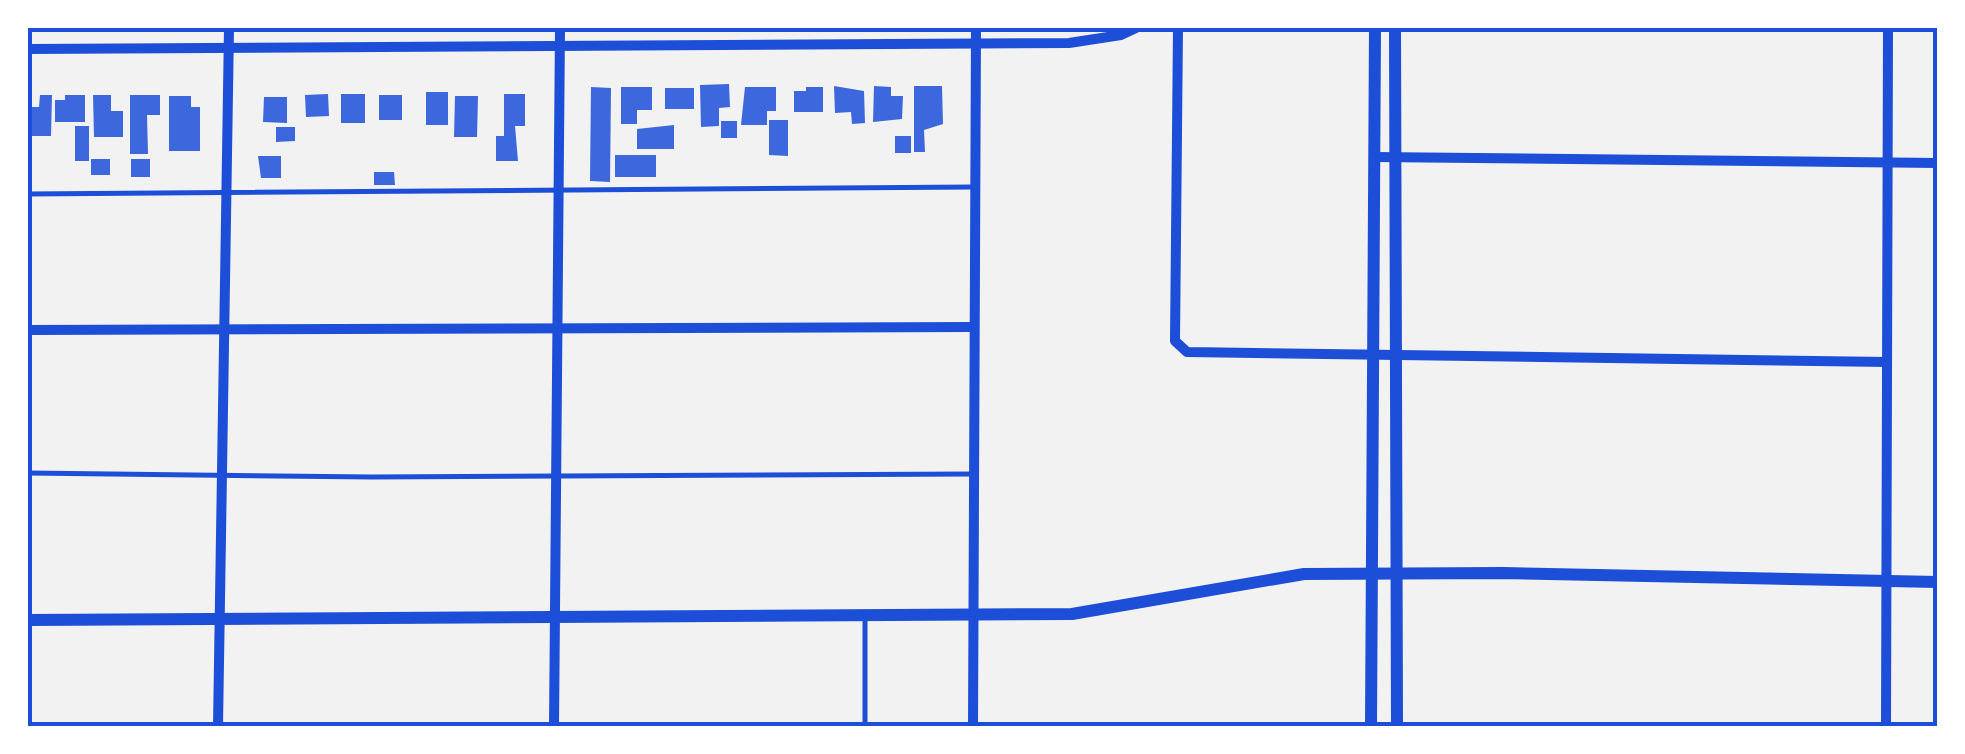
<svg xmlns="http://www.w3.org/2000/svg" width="1965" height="754" font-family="'Work Sans',sans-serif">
<rect width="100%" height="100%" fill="#f2f2f2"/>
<!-- building -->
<g fill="#3d67dc">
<polygon points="729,84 730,107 719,108 719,126 701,127 700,85"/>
<polygon points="834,86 864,91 865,123 852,124 851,112 835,113"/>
<polygon points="874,86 891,87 891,96 903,96 902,119 873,122"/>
<polygon points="914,86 942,86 943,124 924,130 925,152 914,152"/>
<polygon points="591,87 611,88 610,182 590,181"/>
<polygon points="621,87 652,87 652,110 637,110 637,124 621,124"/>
<polygon points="745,87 776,87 776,111 767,111 767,125 741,125"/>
<polygon points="806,87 823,87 823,112 794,112 794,91 806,91"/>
<rect x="665" y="88" width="29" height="21"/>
<rect x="426" y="92" width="22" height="33"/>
<polygon points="328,94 329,116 306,117 305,95"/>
<rect x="341" y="94" width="24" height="29"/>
<polygon points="504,94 525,94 525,126 515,126 518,161 496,161 496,136 504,136"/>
<polygon points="40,95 52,95 51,136 28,136 29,107 39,107"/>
<polygon points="65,95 85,95 85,122 55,122 55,100 65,100"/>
<polygon points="93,95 111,95 111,111 123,111 123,137 94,137"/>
<polygon points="130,95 160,95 160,115 147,115 148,154 130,154"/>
<rect x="379" y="95" width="23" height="25"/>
<polygon points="169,96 191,96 191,107 200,107 200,151 169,151"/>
<polygon points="455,96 478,96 477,137 454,137"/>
<polygon points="264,97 287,97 287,123 263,122"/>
<polygon points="769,120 788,120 788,156 769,155"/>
<rect x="721" y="121" width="16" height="17"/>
<polygon points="674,125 674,149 637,149 637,129"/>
<rect x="75" y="126" width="14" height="35"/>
<polygon points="276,127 295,127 295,141 276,142"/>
<rect x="895" y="136" width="16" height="17"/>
<rect x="615" y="155" width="41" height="22"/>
<polygon points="258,156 281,156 281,178 261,178"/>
<rect x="91" y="159" width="19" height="16"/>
<rect x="131" y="159" width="19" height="18"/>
<polygon points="374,172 394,172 395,185 374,185"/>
</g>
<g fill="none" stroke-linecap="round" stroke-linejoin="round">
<!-- service -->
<g stroke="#1d4ed8" stroke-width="5">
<polyline points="28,194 974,187"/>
<polyline points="28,473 372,477 973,474"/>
<polyline points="865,619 865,726"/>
</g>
<!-- minor -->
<g stroke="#1d4ed8" stroke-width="10">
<polyline points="1178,28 1175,341 1187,352 1887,362"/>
<polyline points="28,49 1069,43 1121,35 1136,28"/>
<polyline points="1374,157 1938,163"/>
<polyline points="28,330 972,327"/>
<polyline points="218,726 229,28"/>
<polyline points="554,726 560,28"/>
<polyline points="973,726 976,28"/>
<polyline points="1886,726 1888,28"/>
</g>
<!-- tertiary -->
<g stroke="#1d4ed8" stroke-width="12">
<polyline points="1395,28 1397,726"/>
<polyline points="28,620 1072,614 1304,574 1503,573 1938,582"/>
<polyline points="1371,726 1375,28"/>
</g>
</g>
<!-- border -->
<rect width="1965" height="754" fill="none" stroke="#ffffff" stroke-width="60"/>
<rect x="30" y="30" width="1905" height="694" fill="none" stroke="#1d4ed8" stroke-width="4"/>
</svg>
